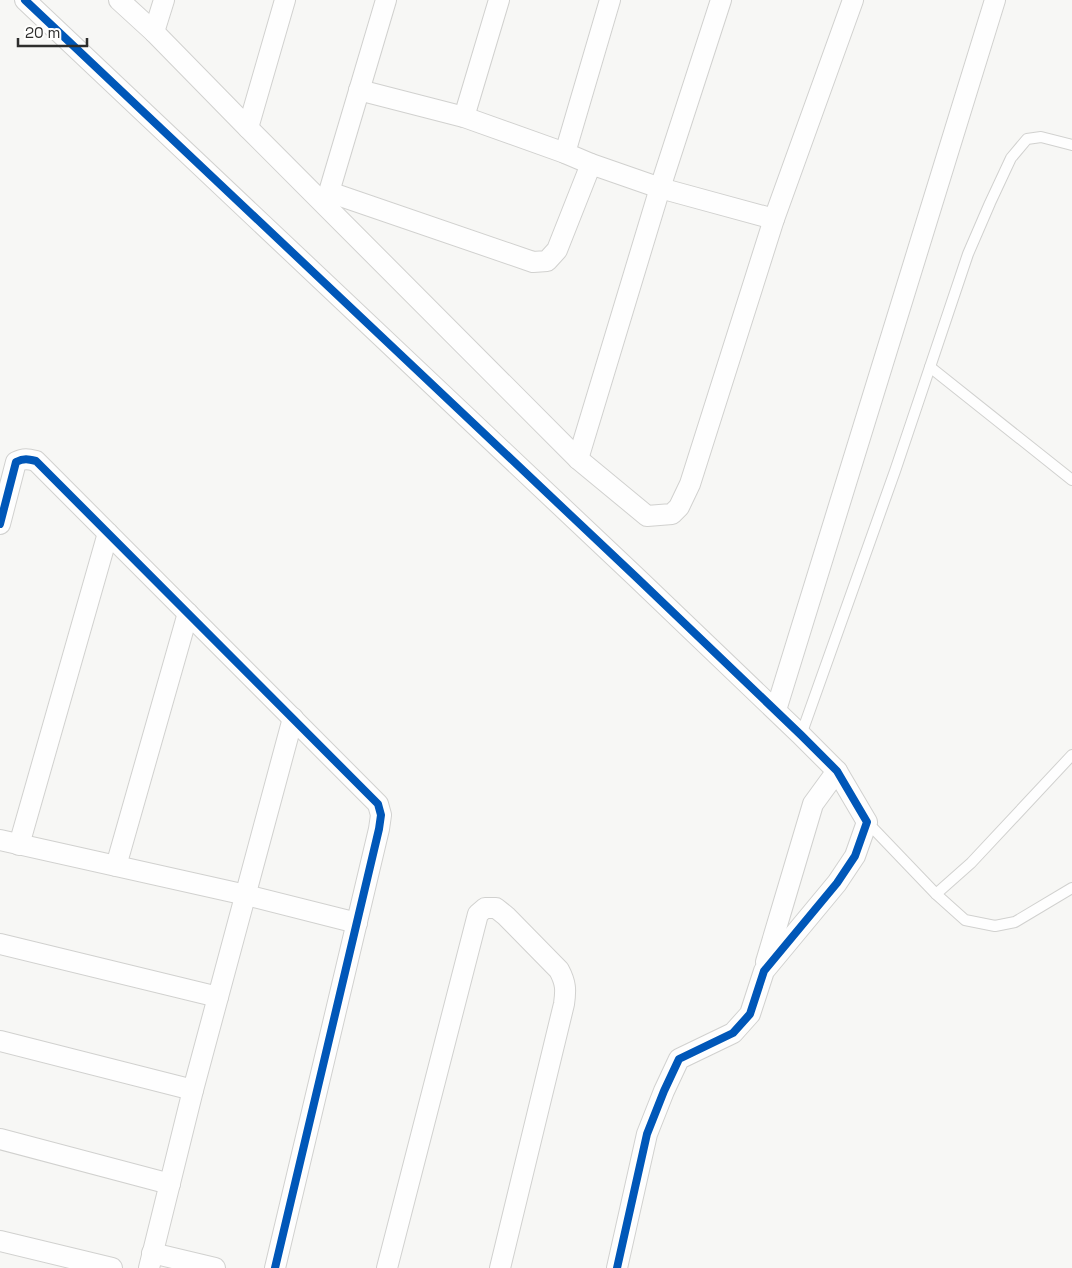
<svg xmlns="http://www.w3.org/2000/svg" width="1072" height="1268" font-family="'Space Grotesk',sans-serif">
<rect width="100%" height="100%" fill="#f7f7f5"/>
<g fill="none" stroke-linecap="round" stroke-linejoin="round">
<!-- service casing -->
<g stroke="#d1d1cf" stroke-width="12">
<g id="service">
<polyline points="930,367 1072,480"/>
<polyline points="801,735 895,471 968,254 990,203 1011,158 1027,139 1041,137 1072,145"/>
<polyline points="867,822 936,894 965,920 995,926 1015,922 1072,888"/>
<polyline points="936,894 971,863 1072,755"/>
</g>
</g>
<!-- minor casing -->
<g stroke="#d1d1cf" stroke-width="22">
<g id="minor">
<polyline points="25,0 636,577 801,735 837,771 867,822 855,856 837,883 764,971 750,1014 733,1033 679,1059 664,1091 647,1134 617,1268"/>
<polyline points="119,0 154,32 248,128 578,459 647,516 672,514 679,507 690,484 774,219 853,0"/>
<polyline points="154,32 164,0"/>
<polyline points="359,90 464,117 565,153 591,164 660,188 774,219"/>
<polyline points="464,117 499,0"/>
<polyline points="248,128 285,0"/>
<polyline points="565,153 610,0"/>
<polyline points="329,192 533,262 547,261 557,250 591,164"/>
<polyline points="327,204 329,192 386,0"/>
<polyline points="578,459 660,188 721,0"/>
<path d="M0,524L16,462C24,458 28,459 36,461L378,804L381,815L379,829L275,1268"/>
<polyline points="776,710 995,0"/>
<polyline points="0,840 246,895 357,923"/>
<polyline points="19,845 108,533"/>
<polyline points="116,866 188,613"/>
<polyline points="0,944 218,997"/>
<polyline points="766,962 813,804 837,771"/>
<polyline points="0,1041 193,1090"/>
<polyline points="0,1139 170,1184"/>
<polyline points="0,1241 112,1268"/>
<polyline points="152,1253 215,1268"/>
<polyline points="149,1268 193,1090 293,718"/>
<path d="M387,1268L478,914L485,908H496L506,916L559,970C566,983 566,990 564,1004L500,1268"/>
</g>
</g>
<!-- service -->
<use href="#service" stroke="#fefefe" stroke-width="10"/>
<!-- minor -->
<use href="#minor" stroke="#fefefe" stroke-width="20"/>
<!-- cycleway casing -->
<g stroke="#fffffe" stroke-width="11">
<g id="cycleway">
<polyline points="25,0 636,577 801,735 837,771 867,822 855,856 837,883 764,971 750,1014 733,1033 679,1059 664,1091 647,1134 617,1268"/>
<path d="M0,524L16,462C24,458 28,459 36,461L378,804L381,815L379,829L275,1268"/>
</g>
</g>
<!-- cycleway -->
<use href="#cycleway" stroke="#0057b8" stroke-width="8"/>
</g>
<!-- scale -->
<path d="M18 38v8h69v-8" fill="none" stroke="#2e2e2d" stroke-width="2.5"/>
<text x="25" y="38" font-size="15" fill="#2e2e2d" stroke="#fffffe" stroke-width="4" paint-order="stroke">20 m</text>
</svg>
